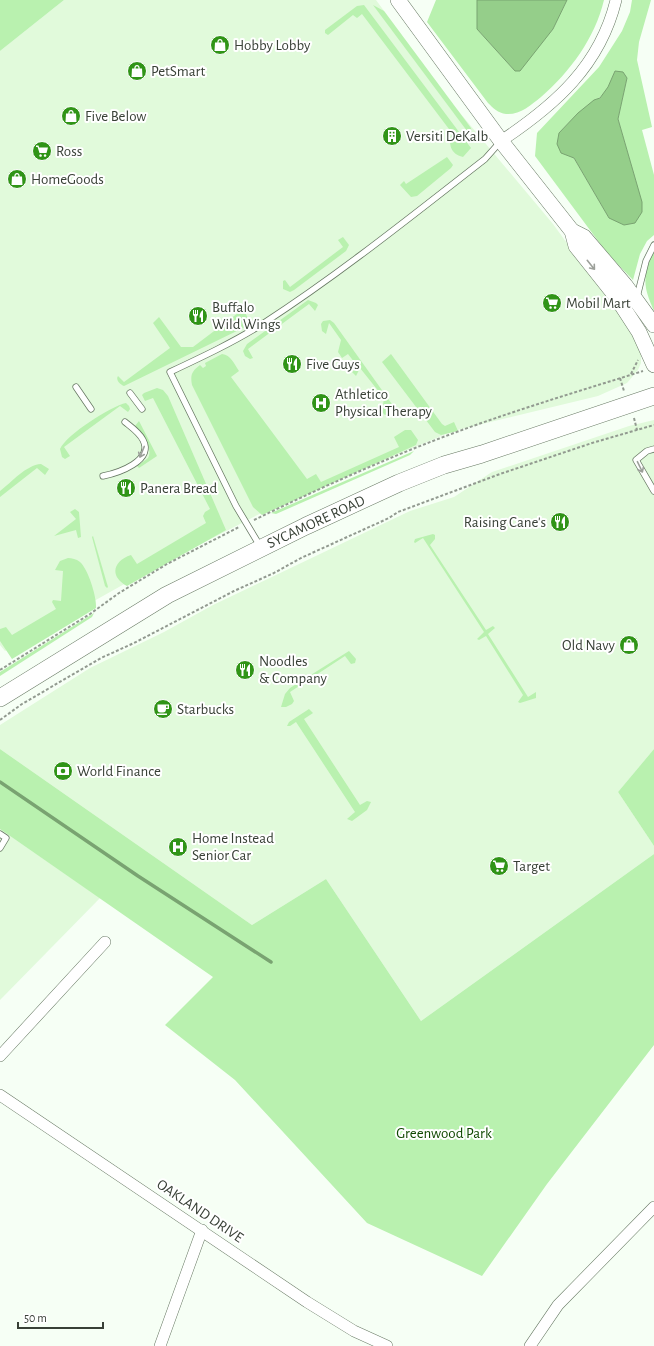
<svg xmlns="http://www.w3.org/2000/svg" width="654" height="1346" font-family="'Alegreya Sans',sans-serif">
<rect width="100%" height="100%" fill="#f6fff5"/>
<!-- built -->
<g fill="#e1fadb">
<polygon points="64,0 376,0 455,107 553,224 639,342 641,355 641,363 638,370 627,383 598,396 453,431 273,507 135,578 5,651 0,645 0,51"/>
<polygon points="654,420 654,749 618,792 654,846 654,854 421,1021 326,879 252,925 0,749 0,725 90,668 164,632 213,605 410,511 454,497 492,472 629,426"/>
<polygon points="0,829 100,898 0,1000"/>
</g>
<!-- green -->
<g fill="#b9f1af" fill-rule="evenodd">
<polygon points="0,0 64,0 0,51"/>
<path d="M436,0H477V29L515,71L553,29L567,0H604C595,38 570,72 541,97C531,105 520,115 506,114C498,113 493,108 488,103L427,22Z"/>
<path d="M632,0H651L639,42L637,60L652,127L642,130L654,175V235L647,241L640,254L633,280L607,253L535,156L537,133L599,67L622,31L630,12ZM615,71L627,78L618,119L637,185L609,218L559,133C573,118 582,110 599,98C608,93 611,80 615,71Z"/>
<path d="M364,5L471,148L463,157C450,154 448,143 452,133L362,14L357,18L353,15L328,35L325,33V30L357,6Z"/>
<polygon points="373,5 384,11 471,128 473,139"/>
<polygon points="447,157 453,165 451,168 417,196 411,197 400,185 404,181 406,184"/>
<polygon points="343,237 349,245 346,251 294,290 290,292 283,289 283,281 285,280 290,287 343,247 338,240"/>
<path d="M654,249V311C642,285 643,275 654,249Z"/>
<polygon points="308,300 316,303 318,305 315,311 309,304 248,349 253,358 250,359 245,356 243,351 247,344"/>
<path d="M242,310C248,316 250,319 245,327L124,386C121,385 115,380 118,376L124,382L170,348L153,323L159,317L181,347H193Z"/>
<polygon points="330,320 334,323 394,407 390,414 385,415 382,412 384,398 360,368 356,376 352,372 358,367 348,354 342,358 338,352 341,340 329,323 326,334 322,331 321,324 323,321"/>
<path d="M222,354C231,355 234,364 239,371L231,377L307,479L316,474L321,482L399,447L394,437L405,430H411L418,440L416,445L262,515L253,507L192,385C190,375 192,371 200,365L203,368L206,366L205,363Z"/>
<polygon points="391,354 442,424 445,426 454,422 458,431 441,435 435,432 382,362"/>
<path d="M157,388L163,390L168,396L226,530L127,586C109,576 113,561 131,555L137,564L206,523L203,516L205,512L210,509L153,398L145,401L142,395L144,393Z"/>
<path d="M126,403L129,406L130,409L128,412L120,406L64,447L70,456L65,459L62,457L60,449C66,435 111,406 126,403Z"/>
<path d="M139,421L157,456L139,468L137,466C140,463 145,461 148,458C154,449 141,432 135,426Z"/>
<polygon points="414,451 410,455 276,514 271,513"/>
<path d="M41,464L49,469L45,475L37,468L0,497V491C12,482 26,465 41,464Z"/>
<polygon points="75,509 79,512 81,537 78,538 76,530 54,536 76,519 70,512"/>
<polygon points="433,534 435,535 435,539 430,545 486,630 493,626 495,628 488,634 528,697 536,692 536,698 520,703 518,702 523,695 486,636 479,640 477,639 484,632 423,538 415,543 414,542 415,539"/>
<polygon points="93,536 108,587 107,588 105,586 92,537"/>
<path d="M68,558C72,558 76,559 80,562C88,569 97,597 96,608L12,659L0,641V629L6,627L12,635L56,609L52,602L53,600L61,601L63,571L55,570L60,561Z"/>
<polygon points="94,613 92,617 0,676 0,672"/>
<polygon points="349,651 356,659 355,663 351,664 345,656 290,692 294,701 292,704 286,707 281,707 285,694 290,688"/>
<polygon points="309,709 313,713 304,719 360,805 367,801 371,802 367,810 352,821 347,819 355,812 296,722 290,726 287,726 289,722"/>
<polygon points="0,749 252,925 326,879 421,1021 654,854 654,1045 547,1184 482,1276 367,1223 235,1080 165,1025 213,977 0,829"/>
<polygon points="654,749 654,846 618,792"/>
</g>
<!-- water -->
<g fill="#95ce8a" stroke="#79a371">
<polygon points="477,0 567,0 553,29 520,71 515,71 477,29"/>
<polygon points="615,71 623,72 627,78 618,119 642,202 642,212 635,223 624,225 609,218 574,158 561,153 557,144 559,133 578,113 594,100 600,98 608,87"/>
</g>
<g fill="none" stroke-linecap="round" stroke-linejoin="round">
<!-- stream -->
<polyline stroke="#79a371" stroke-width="3.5" points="0,782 138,876 271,962"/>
<!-- lane casing -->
<g stroke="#687964" stroke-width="7">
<g id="lane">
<polyline points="637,297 646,261 654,245"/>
<polyline points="76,387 91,409"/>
<polyline points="130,393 142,409"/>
<polyline points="654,449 647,451 636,460 654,491"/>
<path d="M103,476C118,473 154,461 143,440C139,432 131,427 125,422"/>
<path d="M260,546L236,506L170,372C202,357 234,342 264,323C341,273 413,215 485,159L501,141"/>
<polyline points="0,834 6,838 0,848"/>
</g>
</g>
<!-- street casing -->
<g stroke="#687964" stroke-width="12">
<g id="street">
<path d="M501,141C555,105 600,66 616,0"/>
<polyline points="0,1056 105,942"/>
<polyline points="0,1095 307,1302 354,1331 387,1346"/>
<polyline points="160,1346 202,1230"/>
<polyline points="530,1346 558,1305 654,1207"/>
</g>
</g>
<!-- secondary casing -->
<g stroke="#687964" stroke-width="16">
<g id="secondary">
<polyline points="398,0 501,141 572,231 576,246 615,295 639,332 654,365"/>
<polyline points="572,231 584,237 625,285 654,325"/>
</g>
</g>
<!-- primary casing -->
<g stroke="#687964" stroke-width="18">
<polyline id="primary" points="0,698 167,595 306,526 399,483 444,465 482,454 654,396"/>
</g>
<!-- path -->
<g stroke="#929a90" stroke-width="2" stroke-dasharray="3 2" stroke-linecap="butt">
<polyline points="631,374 638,360"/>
<polyline points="620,378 624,391"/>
<polyline points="634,418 637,430"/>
<path d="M254,520C322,487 391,456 462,430C522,408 583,390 643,371"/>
<polyline points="0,670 90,614 119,593 167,564 239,527"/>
<polyline points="0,720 22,704 101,658 134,643 234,591 274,573 301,558 389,518 398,512 500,474 592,443 654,425"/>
</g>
<!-- lane -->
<use href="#lane" stroke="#fff" stroke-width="5.5"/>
<!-- street -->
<use href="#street" stroke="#fff" stroke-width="11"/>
<!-- secondary -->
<use href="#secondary" stroke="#fff" stroke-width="15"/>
<!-- primary -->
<use href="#primary" stroke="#fff" stroke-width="17"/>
</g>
<!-- one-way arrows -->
<defs><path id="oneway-shaft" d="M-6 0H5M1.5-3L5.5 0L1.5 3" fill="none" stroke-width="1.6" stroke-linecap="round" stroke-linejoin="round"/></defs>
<g stroke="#9ca09a">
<use href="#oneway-shaft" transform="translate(591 265) rotate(51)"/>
<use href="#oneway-shaft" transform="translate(142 452) rotate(112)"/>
<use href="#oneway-shaft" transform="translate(640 467) rotate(64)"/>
</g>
<!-- icons -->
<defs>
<g id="shop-disc" transform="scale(1)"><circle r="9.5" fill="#309417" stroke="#fff"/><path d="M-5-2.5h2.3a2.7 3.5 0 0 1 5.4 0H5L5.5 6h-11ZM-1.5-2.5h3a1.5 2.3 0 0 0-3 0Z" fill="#fff"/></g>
<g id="building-disc" transform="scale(1)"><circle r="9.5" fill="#309417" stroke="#fff"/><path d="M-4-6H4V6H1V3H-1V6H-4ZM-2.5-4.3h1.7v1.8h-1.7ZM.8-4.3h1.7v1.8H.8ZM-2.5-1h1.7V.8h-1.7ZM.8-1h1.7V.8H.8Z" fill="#fff"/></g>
<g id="supermarket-disc" transform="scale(1)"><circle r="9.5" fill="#309417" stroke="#fff"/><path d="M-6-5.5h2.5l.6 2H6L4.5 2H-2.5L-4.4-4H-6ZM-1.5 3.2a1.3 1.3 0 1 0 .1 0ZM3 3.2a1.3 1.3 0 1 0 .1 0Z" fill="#fff"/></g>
<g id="restaurant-disc" transform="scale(1)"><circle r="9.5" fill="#309417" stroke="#fff"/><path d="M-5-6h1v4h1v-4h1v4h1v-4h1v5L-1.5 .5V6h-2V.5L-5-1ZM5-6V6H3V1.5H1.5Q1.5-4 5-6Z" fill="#fff"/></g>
<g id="hospital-disc" transform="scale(1)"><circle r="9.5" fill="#309417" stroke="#fff"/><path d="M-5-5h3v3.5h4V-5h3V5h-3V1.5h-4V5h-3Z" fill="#fff"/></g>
<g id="cafe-disc" transform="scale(1)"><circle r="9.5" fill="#309417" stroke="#fff"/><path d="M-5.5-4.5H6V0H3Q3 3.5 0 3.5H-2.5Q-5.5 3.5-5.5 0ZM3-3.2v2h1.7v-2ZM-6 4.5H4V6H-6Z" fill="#fff"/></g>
<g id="bank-disc" transform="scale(1)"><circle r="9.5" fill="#309417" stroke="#fff"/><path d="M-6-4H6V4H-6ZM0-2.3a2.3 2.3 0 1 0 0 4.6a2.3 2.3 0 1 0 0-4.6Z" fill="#fff"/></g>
</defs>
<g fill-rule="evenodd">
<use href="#shop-disc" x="220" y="45"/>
<use href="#shop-disc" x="137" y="71"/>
<use href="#shop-disc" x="71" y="116"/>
<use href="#building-disc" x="392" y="136"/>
<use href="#supermarket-disc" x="42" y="151"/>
<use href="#shop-disc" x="17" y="179"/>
<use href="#supermarket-disc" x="552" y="303"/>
<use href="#restaurant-disc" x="198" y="316"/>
<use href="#restaurant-disc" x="292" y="364"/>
<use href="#hospital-disc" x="321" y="403"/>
<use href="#restaurant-disc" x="126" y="488"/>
<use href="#restaurant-disc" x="560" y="522"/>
<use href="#shop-disc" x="629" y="645"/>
<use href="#restaurant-disc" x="245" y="670"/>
<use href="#cafe-disc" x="163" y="709"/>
<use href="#bank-disc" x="63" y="771"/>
<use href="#hospital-disc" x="178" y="847"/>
<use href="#supermarket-disc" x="499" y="866"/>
</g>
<g text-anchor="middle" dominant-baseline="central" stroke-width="4" stroke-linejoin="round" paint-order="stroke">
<!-- poi labels -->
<g font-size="15" fill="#384036" stroke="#fff" text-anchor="start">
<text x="234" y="45">Hobby Lobby</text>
<text x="151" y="71">PetSmart</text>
<text x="85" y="116">Five Below</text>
<text x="406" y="136">Versiti DeKalb</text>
<text x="56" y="151">Ross</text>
<text x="31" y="179">HomeGoods</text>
<text x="566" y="303">Mobil Mart</text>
<text x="212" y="307">Buffalo<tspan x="212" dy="17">Wild Wings</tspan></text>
<text x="306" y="364">Five Guys</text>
<text x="335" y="394">Athletico<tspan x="335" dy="17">Physical Therapy</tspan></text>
<text x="140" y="488">Panera Bread</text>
<text x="546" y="522" text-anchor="end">Raising Cane's</text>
<text x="615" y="645" text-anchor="end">Old Navy</text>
<text x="259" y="661">Noodles<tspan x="259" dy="17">&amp; Company</tspan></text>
<text x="177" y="709">Starbucks</text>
<text x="77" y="771">World Finance</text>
<text x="192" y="838">Home Instead<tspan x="192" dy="17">Senior Car</tspan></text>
<text x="513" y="866">Target</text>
</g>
<!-- street labels -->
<g font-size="15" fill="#384036" stroke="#fff">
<text transform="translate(316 522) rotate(-25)">SYCAMORE ROAD</text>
<text transform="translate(200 1211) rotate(34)">OAKLAND DRIVE</text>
</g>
<!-- park labels -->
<g font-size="15" fill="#0f4801" stroke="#fff">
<text x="444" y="1133">Greenwood Park</text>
</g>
</g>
<!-- scale -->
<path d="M18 1322v6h85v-6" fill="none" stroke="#384036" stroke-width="2"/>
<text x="24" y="1322" font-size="12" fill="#384036" stroke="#ffffff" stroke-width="3" paint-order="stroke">50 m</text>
</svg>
